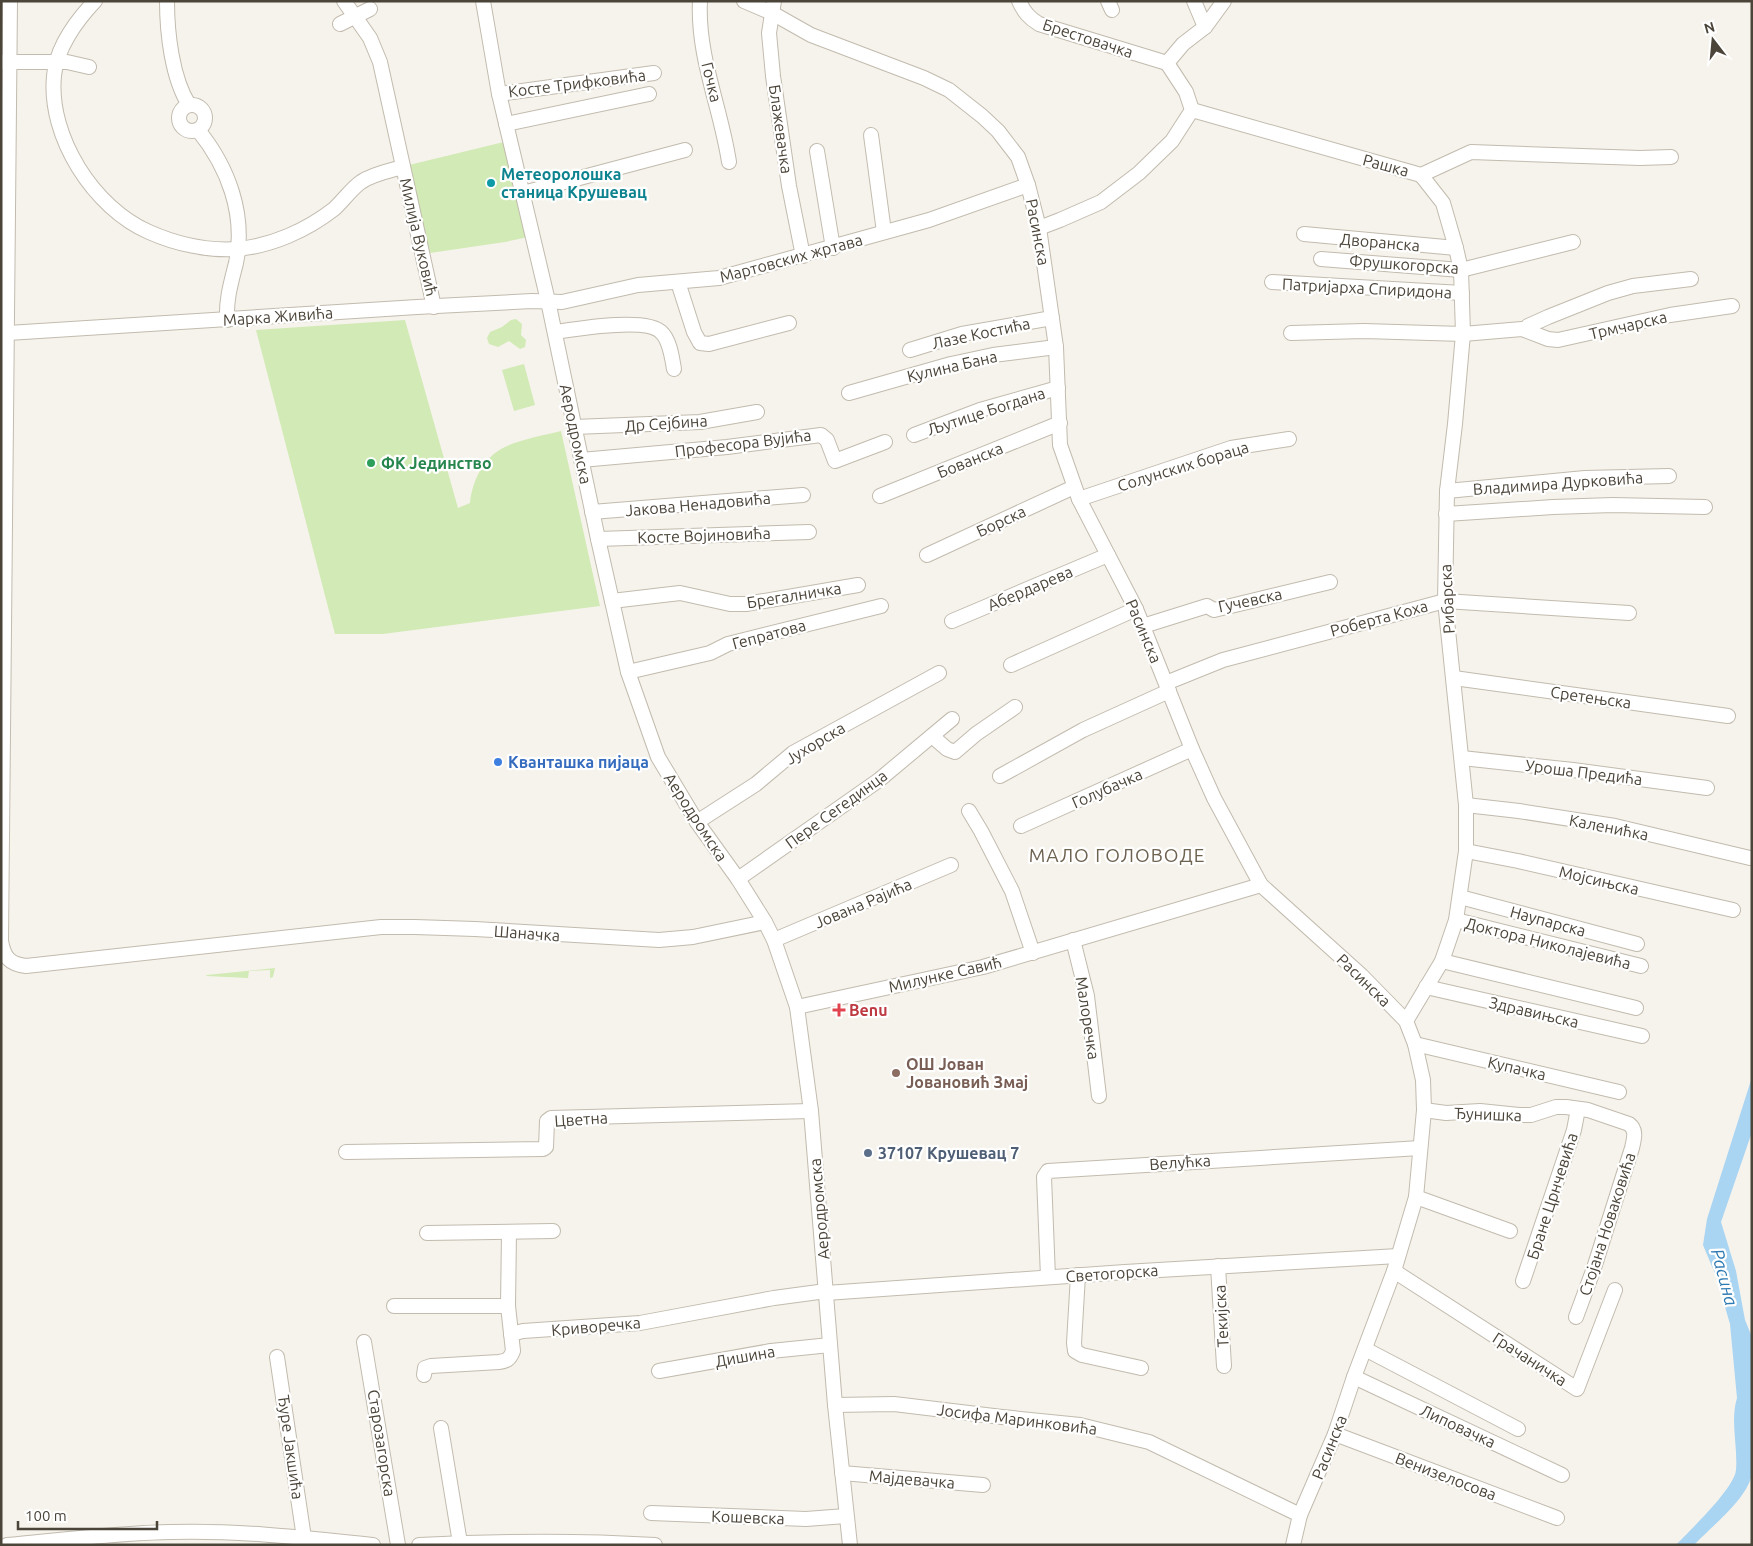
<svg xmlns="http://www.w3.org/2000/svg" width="1753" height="1546" font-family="Ubuntu,sans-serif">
<rect width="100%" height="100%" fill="#f6f3ec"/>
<!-- green -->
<g fill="#d2eab5">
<polygon points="516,139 538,235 505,242 430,253 409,165"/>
<polygon points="516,319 522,324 521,335 526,340 525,347 520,349 509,341 498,347 489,344 487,338 490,332 502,327 511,320"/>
<path d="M405,320L458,508L470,503C472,482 483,457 505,447C518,440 545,435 561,431L600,606L383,634H335L256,330Z"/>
<polygon points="524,364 535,405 514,411 502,370"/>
<polygon points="275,968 273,977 270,978 270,970 249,971 248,978 206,976 207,975"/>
</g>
<!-- water -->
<path fill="#a9d4f2" d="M1752,1077V1132L1721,1222L1736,1271L1745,1320L1752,1337V1474C1747,1499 1713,1525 1695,1544L1676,1545C1690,1530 1734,1489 1736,1470C1738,1446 1730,1421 1737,1398L1730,1324L1716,1276L1703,1245L1707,1219Z"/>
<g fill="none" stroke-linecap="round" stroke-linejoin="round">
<!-- minor casing -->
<g stroke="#c2bbae" stroke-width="16">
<g id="minor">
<path d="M10,1L1,941C4,957 9,964 26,966L381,927H415L475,929L659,940L693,937L765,922"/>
<path d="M95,1C76,21 56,49 54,76C48,137 94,208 149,232C176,244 208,251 237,249C272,246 307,230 334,209C343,201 351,189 361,182C373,174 389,171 403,167"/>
<path d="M167,1C167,33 172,78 189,105"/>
<polyline points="344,1 370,38 380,62 434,307"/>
<polyline points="483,1 499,94 548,301 598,539 628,672 658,757 697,822 738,879 765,922 774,940 797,1007 811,1111 835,1405 850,1545"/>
<path d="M700,1C697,56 721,108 729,162"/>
<polyline points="744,1 772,13 811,35 924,78 949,90 982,116 998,131 1018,157 1028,185 1039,228 1056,347 1060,445 1079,499 1136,609 1192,749 1214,798 1261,885 1362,976 1406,1021 1415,1044 1423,1080 1424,1110 1416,1197 1394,1271 1354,1377 1335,1434 1300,1515 1293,1545"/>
<polyline points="774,1 769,33 773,76 789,186 803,256"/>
<path d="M1019,1C1024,12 1029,18 1039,24L1167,63"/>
<polyline points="1108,1 1112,10"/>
<polyline points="1194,1 1205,27"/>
<polyline points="340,24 370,9"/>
<polyline points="1,62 67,62 89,67"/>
<polyline points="1167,63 1183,44 1205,27 1224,1"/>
<polyline points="499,94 654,73"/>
<circle cx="192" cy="118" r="13"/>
<polyline points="1192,110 1421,175 1471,152 1640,158 1671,157"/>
<polyline points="506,124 649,94"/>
<path d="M198,130C228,167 246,214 236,263C231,283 226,299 227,320"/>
<polyline points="871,135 884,232"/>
<polyline points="817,151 833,248"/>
<polyline points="523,193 685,150"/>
<polyline points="1039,228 1060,220 1101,202 1139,173 1172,141 1192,110 1186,92 1167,63"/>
<polyline points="1304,234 1456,248"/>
<polyline points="1321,259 1461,270 1573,242"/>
<polyline points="678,282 694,332 700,343 709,344 789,323"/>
<polyline points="1272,282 1462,293"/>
<polyline points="1526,330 1528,326 1548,317 1608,293 1633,286 1691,279"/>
<path d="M555,332C576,329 646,317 661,332C670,340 672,358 674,369"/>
<polyline points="8,333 417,307 532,301 562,302 638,285 719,278 929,220 1028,185"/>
<polyline points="1291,333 1364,331 1463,334 1522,329 1548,339 1558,340 1670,315 1732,306"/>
<polyline points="910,350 962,334 1052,318"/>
<polyline points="849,393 951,364 993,355 1056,347"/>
<polyline points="574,427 700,422 757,412"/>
<polyline points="914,435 980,410 1058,388"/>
<polyline points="581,460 727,447 821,435 827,440 835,461 885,442"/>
<polyline points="1447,491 1585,478 1669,476"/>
<polyline points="880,496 1060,423"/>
<polyline points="1079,499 1231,448 1289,439"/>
<polyline points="592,512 803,495"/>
<polyline points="1446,514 1553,507 1613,505 1705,507"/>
<polyline points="598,539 809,532"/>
<polyline points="927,555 1074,487"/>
<polyline points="612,601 680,593 730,604 746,604 858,585"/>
<polyline points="952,621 1108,555"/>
<polyline points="1143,626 1207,606 1214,610 1330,582"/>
<polyline points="1011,665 1136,609"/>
<polyline points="628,672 710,653 728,644 881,606"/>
<polyline points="1454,678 1728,716"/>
<polyline points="1166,683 1223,660 1445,601 1629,613"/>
<polyline points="932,736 947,749 955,752 976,734 1015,707"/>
<polyline points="1462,758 1573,770 1707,788"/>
<polyline points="1000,776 1083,730 1169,691"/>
<polyline points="1466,805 1519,811 1615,826 1750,858"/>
<polyline points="969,811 981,831 1012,891 1033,953"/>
<polyline points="697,822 756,784 793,753 939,673"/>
<polyline points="1021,826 1192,749"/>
<polyline points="1466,851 1518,861 1733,910"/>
<polyline points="738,879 879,780 952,719"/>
<polyline points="1460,897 1637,944"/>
<polyline points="1456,920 1641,966"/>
<polyline points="774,940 951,865"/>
<polyline points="1073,940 1087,996 1099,1096"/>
<polyline points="1442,961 1636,1008"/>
<polyline points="1426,987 1642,1036"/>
<polyline points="797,1007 983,967 1261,885"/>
<polyline points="1406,1021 1442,961 1456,920 1466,851 1466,805 1445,601 1447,491 1455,424 1463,334 1461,270 1456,248 1443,203 1421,175"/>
<polyline points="1415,1044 1619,1092"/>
<path d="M1424,1110L1446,1113L1480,1111L1519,1115H1531L1556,1107H1566L1588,1110L1629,1124C1637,1130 1634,1139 1632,1148L1594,1268L1576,1317"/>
<polyline points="346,1152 543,1149 546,1147 547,1121 551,1118 811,1111"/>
<polyline points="1416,1197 1510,1231"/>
<polyline points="427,1233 553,1231"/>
<polyline points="1218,1266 1224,1366"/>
<polyline points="1394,1271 1577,1389 1615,1290"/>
<polyline points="1078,1275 1074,1343 1075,1351 1082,1355 1141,1368"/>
<polyline points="1048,1277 1044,1177 1048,1171 1420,1148"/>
<polyline points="1523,1281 1574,1130 1578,1109"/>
<polyline points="826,1293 1125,1272 1398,1256"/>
<polyline points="394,1306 508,1306"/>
<polyline points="511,1334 523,1331 640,1323 774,1298 826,1291"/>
<polyline points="364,1342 398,1545"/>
<polyline points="1365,1349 1518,1429"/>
<polyline points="277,1357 304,1538"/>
<polyline points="659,1371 771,1351 830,1345"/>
<path d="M424,1375L425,1368L431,1366L499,1362C507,1361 510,1359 513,1351L508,1306L509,1232"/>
<polyline points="1354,1377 1562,1475"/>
<polyline points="835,1405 894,1404 1002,1417 1080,1425 1149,1442 1300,1515"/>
<polyline points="441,1428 460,1543"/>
<polyline points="1335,1434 1557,1518"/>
<polyline points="842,1473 983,1485"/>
<polyline points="651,1513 806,1519 846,1516"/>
<path d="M7,1545C61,1540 116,1533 171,1532C238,1530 306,1538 373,1545"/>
<path d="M419,1545C497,1541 576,1540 655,1545"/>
</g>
</g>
<!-- minor -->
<use href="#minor" stroke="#fff" stroke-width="14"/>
</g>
<!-- markers -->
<circle fill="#0f9aa8" stroke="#fff" stroke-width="2" cx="491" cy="183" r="5"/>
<circle fill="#2e9e5b" stroke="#fff" stroke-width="2" cx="371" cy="463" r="5"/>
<circle fill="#3f7fe0" stroke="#fff" stroke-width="2" cx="498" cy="762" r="5"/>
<path fill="#e0444e" stroke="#fff" stroke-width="2" d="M836.5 1002.5h5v5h5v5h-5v5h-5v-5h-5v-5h5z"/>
<circle fill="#8d6e63" stroke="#fff" stroke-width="2" cx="896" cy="1073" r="5"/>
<circle fill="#5c6f8a" stroke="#fff" stroke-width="2" cx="868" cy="1153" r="5"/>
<g text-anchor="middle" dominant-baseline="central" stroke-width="4.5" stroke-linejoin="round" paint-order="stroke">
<!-- street labels -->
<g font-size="16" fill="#4b4439" stroke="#fff">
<text transform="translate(1088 38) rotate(18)">Брестовачка</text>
<text transform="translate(712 82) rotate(76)">Гочка</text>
<text transform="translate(577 83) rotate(-7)">Косте Трифковића</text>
<text transform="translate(781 129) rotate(82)">Блажевачка</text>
<text transform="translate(1386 165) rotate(15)">Рашка</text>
<text transform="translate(1038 232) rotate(79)">Расинска</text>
<text transform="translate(419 237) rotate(77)">Милија Вуковић</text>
<text transform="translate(1380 242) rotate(5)">Дворанска</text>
<text transform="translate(791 258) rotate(-15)">Мартовских жртава</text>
<text transform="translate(1404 264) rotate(4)">Фрушкогорска</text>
<text transform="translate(1367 288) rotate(3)">Патријарха Спиридона</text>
<text transform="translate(278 316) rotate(-4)">Марка Живића</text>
<text transform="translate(1628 325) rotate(-13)">Трмчарска</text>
<text transform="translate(981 333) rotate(-12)">Лазе Костића</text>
<text transform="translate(952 366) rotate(-13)">Кулина Бана</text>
<text transform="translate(986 411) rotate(-18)">Љутице Богдана</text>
<text transform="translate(666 423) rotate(-4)">Др Сејбина</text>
<text transform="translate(576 434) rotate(78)">Аеродромска</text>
<text transform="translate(743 443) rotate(-7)">Професора Вујића</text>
<text transform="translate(970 460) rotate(-22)">Бованска</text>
<text transform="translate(1183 466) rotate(-17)">Солунских бораца</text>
<text transform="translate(1558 483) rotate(-4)">Владимира Дурковића</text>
<text transform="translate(698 504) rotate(-5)">Јакова Ненадовића</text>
<text transform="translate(1001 521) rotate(-25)">Борска</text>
<text transform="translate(704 535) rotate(-2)">Косте Војиновића</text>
<text transform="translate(1030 588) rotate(-23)">Абердарева</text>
<text transform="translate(794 595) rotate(-9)">Брегалничка</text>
<text transform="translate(1447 599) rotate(-93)">Рибарска</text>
<text transform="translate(1250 600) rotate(-12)">Гучевска</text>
<text transform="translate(1379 618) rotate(-15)">Роберта Коха</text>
<text transform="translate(1144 631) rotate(67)">Расинска</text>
<text transform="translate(769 634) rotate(-15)">Гепратова</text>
<text transform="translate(1591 697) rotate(8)">Сретењска</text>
<text transform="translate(815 743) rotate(-31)">Јухорска</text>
<text transform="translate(1584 772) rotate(7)">Уроша Предића</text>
<text transform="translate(1107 788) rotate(-24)">Голубачка</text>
<text transform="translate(836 809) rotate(-36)">Пере Сегединца</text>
<text transform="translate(696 817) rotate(57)">Аеродромска</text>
<text transform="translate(1609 827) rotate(11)">Каленићка</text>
<text transform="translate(1599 880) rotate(13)">Мојсињска</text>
<text transform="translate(863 903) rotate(-23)">Јована Рајића</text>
<text transform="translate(1548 921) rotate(15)">Наупарска</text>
<text transform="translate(527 933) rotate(4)">Шаначка</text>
<text transform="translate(1548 943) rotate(14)">Доктора Николајевића</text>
<text transform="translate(945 974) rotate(-13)">Милунке Савић</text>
<text transform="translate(1364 980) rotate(44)">Расинска</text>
<text transform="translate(1534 1012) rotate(13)">Здравињска</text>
<text transform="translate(1088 1018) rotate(81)">Малоречка</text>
<text transform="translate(1517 1068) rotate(13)">Купачка</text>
<text transform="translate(1488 1114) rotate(2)">Ђунишка</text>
<text transform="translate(581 1119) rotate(-4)">Цветна</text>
<text transform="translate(1180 1162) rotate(-4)">Велућка</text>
<text transform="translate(1552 1196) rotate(-72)">Бране Црнчевића</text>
<text transform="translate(819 1209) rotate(-95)">Аеродромска</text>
<text transform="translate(1607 1224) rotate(-72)">Стојана Новаковића</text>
<text transform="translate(1112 1273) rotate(-4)">Светогорска</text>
<text transform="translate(1221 1316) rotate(-93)">Текијска</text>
<text transform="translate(596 1326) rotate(-5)">Криворечка</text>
<text transform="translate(745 1356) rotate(-10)">Дишина</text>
<text transform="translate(1530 1359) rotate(33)">Грачаничка</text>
<text transform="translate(1017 1419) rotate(7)">Јосифа Маринковића</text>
<text transform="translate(1458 1426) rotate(25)">Липовачка</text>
<text transform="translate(382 1443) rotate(81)">Старозагорска</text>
<text transform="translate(291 1447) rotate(82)">Ђуре Јакшића</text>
<text transform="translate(1329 1447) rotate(-68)">Расинска</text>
<text transform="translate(1446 1476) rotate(21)">Венизелосова</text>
<text transform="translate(912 1479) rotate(5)">Мајдевачка</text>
<text transform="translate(748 1517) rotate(2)">Кошевска</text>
</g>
<!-- culture labels -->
<g font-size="16" font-weight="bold" fill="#0d838f" stroke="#fff" text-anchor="start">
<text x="501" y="174">Метеоролошка<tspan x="501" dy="18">станица Крушевац</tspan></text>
</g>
<!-- leisure labels -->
<g font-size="16" font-weight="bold" fill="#27864d" stroke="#fff" text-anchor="start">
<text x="381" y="463">ФК Јединство</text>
</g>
<!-- shop labels -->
<g font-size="16" font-weight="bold" fill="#366cbe" stroke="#fff" text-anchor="start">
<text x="508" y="762">Кванташка пијаца</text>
</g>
<!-- health labels -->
<g font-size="16" font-weight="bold" fill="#be3a42" stroke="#fff" text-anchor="start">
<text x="849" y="1010">Benu</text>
</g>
<!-- education labels -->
<g font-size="16" font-weight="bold" fill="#785e54" stroke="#fff" text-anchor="start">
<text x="906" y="1064">ОШ Јован<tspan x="906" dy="18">Јовановић Змај</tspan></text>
</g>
<!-- service labels -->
<g font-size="16" font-weight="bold" fill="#4e5e75" stroke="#fff" text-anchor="start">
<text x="878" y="1153">37107 Крушевац 7</text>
</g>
<!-- water labels -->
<g font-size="18" font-style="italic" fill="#2e7ab2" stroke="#fff">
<text transform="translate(1725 1277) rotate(75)">Расина</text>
</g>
<!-- quarter labels -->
<g font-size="19" letter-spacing="1" fill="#6e6250" stroke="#fff">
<text x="1117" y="855">МАЛО ГОЛОВОДЕ</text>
</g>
</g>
<!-- border -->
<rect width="1753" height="1546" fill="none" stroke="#4b4439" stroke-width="5"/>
<!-- north arrow -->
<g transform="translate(1713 40) rotate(344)" stroke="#ffffff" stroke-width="4" paint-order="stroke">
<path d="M0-4L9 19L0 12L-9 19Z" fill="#4b4439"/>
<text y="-8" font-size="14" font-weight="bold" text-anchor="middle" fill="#4b4439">N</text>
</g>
<!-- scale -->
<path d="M18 1521v8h139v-8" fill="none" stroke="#4b4439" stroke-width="2.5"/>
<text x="25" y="1521" font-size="15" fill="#4b4439" stroke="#ffffff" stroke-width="4" paint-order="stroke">100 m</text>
</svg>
